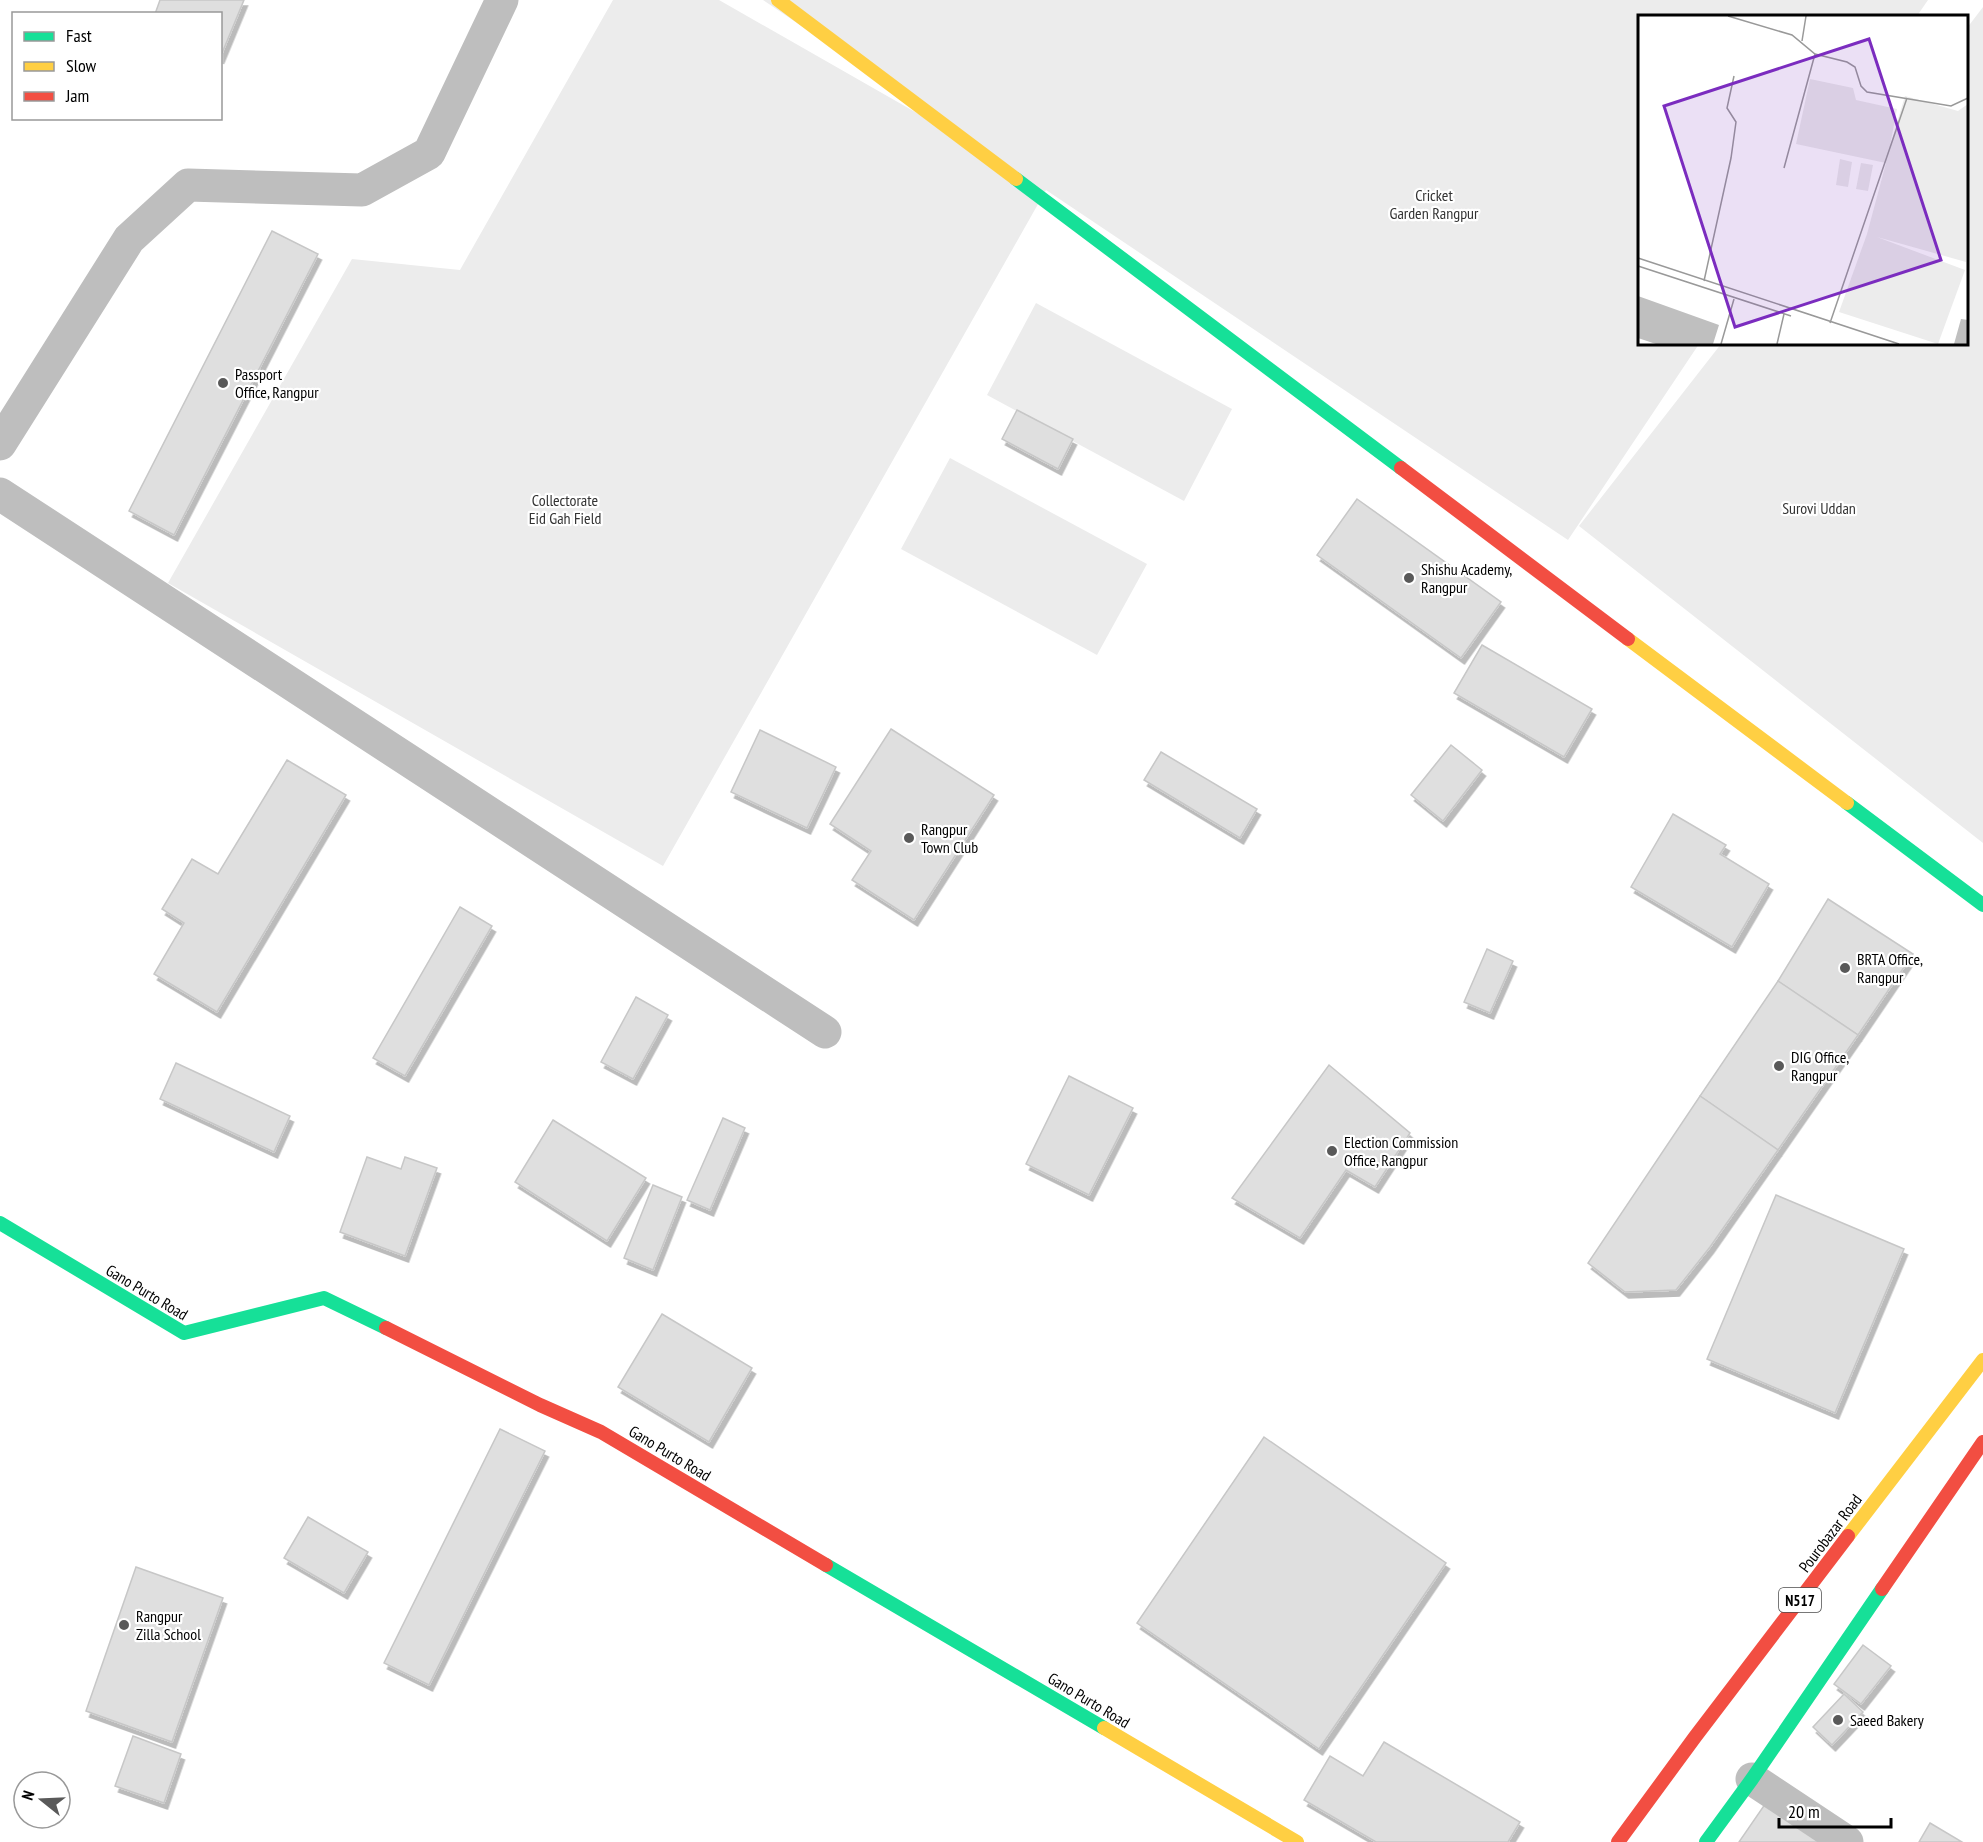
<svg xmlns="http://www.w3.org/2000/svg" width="1983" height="1842" font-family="'PT Sans Narrow',sans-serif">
<defs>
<filter id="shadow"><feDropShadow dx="3.5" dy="6" stdDeviation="0" flood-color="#0004"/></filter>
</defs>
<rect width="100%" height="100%" fill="#fff"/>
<!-- green -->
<g fill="#ececec">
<polygon points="613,0 719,0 1001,161 763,0 1928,0 1917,16 1640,16 1640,344 1699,344 1568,540 1046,190 663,866 168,583 352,259 460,270"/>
<polygon points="1983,7 1983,843 1579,526 1721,344 1966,344 1967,28"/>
<polygon points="1036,303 1232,409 1184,501 987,395"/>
<polygon points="950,458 1147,564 1097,655 901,549"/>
</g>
<!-- building -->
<g fill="#dfdfdf" stroke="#c7c7c7" stroke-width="1.5" filter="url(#shadow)">
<polygon points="160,0 244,0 220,58 220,14 155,14"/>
<polygon points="272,231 318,254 174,535 129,511"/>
<polygon points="1017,410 1073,439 1058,469 1002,439"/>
<polygon points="1357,499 1501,602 1461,658 1317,555"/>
<polygon points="1482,645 1592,709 1564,757 1454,693"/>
<polygon points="891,729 994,795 914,920 852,880 871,851 830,824"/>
<polygon points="760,730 836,767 807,828 731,792"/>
<polygon points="1451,745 1482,770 1443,821 1411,795"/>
<polygon points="1161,752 1257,809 1240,838 1144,780"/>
<polygon points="287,760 346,795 217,1012 154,974 184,923 162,909 192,859 218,874"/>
<polygon points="1673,814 1726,845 1720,854 1769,884 1732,947 1631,887"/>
<polygon points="1828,899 1913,954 1858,1035 1778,981"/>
<polygon points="460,907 492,926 405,1076 373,1058"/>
<polygon points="1487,949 1513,961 1490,1013 1464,1002"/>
<polygon points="1778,981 1858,1035 1778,1150 1700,1096"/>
<polygon points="636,997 668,1015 633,1079 601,1062"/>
<polygon points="176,1063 290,1116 274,1152 160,1099"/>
<polygon points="1329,1065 1410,1133 1375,1187 1346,1170 1300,1238 1232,1198"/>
<polygon points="1069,1076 1133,1108 1089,1195 1026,1164"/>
<polygon points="1700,1096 1778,1150 1710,1247 1676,1290 1625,1292 1588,1263"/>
<polygon points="723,1118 745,1128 710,1210 687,1200"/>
<polygon points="553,1120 646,1178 607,1241 515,1182"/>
<polygon points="367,1157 401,1169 405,1157 437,1168 405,1256 340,1232"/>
<polygon points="653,1185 682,1197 653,1270 624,1258"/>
<polygon points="1776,1195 1904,1249 1835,1413 1707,1359"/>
<polygon points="662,1314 752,1368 709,1442 618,1387"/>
<polygon points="500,1429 545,1451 429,1685 384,1663"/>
<polygon points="1264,1437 1446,1563 1319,1749 1137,1623"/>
<polygon points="308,1517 368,1552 344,1593 284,1558"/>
<polygon points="136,1567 223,1598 172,1742 86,1711"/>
<polygon points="1863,1645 1891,1666 1861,1704 1834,1684"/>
<polygon points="1844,1694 1863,1712 1832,1745 1813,1727"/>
<polygon points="133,1736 181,1754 164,1803 115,1786"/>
<polygon points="1384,1742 1520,1822 1508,1842 1376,1842 1304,1800 1330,1756 1363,1776"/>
<polygon points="1772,1794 1841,1842 1739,1842"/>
<polygon points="1930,1823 1962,1842 1919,1842"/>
</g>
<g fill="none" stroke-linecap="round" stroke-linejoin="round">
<!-- street -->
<g stroke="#bebebe" stroke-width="33">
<polyline points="0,444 129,239 188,185 362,190 429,153 502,0"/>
<polyline points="0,494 825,1032"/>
<polyline points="1752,1779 1847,1842"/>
</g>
<!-- fast -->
<g stroke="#16e098" stroke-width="14">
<polyline points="1016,179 1401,468"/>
<polyline points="1847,803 1983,905"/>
<polyline points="0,1223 184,1333 324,1298 386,1328"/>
<polyline points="826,1565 1104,1728"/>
<polyline points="1706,1842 1752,1779 1882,1589"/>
</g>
<!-- slow -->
<g stroke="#ffcf43" stroke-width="14">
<polyline points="778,0 1016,179"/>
<polyline points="1628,639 1847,803"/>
<polyline points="1848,1536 1983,1360"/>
<polyline points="1104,1728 1297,1842"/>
</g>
<!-- jam -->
<g stroke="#f24e42" stroke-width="14">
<polyline points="1401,468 1628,639"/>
<polyline points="386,1328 540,1405 601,1432 826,1565"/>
<polyline points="1882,1589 1983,1442"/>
<polyline points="1618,1842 1695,1737 1848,1536"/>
</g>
</g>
<!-- markers -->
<g fill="#595959" stroke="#fff" stroke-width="2">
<circle cx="223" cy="383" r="6"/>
<circle cx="1409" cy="578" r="6"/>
<circle cx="909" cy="838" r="6"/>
<circle cx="1845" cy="968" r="6"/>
<circle cx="1779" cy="1066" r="6"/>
<circle cx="1332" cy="1151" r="6"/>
<circle cx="124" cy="1625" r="6"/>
<circle cx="1838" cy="1720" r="6"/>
</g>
<g text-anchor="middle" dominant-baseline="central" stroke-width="4.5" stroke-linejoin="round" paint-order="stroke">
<!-- shield labels -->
<rect fill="#fff" stroke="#4c4c4c" stroke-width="1.5" x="1779" y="1588" width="42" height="24" rx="4.5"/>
<g font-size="15" font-weight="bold" fill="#000">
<text x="1800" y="1600">N517</text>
</g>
<!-- park labels -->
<g font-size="16" fill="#333" stroke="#fff">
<text x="1434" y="195">Cricket<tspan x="1434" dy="18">Garden Rangpur</tspan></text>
<text x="565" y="500">Collectorate<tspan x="565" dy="18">Eid Gah Field</tspan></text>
<text x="1819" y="508">Surovi Uddan</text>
</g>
<!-- poi labels -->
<g font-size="16" fill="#000" stroke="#fff" text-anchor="start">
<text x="235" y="374">Passport<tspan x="235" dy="18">Office, Rangpur</tspan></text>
<text x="1421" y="569">Shishu Academy,<tspan x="1421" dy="18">Rangpur</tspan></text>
<text x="921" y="829">Rangpur<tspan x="921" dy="18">Town Club</tspan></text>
<text x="1857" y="959">BRTA Office,<tspan x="1857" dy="18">Rangpur</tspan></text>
<text x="1791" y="1057">DIG Office,<tspan x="1791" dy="18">Rangpur</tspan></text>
<text x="1344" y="1142">Election Commission<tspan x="1344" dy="18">Office, Rangpur</tspan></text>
<text x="136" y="1616">Rangpur<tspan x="136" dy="18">Zilla School</tspan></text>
<text x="1850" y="1720">Saeed Bakery</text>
</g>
<!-- street labels -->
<g font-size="16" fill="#000" stroke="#fff">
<text transform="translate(147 1292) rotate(31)">Gano Purto Road</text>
<text transform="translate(670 1453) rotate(31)">Gano Purto Road</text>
<text transform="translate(1830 1533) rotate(-53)">Pourobazar Road</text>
<text transform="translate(1089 1700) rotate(31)">Gano Purto Road</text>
</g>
</g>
<!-- overview -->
<g transform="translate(1638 15)">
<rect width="330" height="330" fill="#fff"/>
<path d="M172,64L215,73L218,85L259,94L252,131L267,81L320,96L330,89L328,247L239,222L327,255L300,329L201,297L229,219L248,148L158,129ZM202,144L214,147L210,172L198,170ZM223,148L235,150L230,176L218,174Z" fill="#ececec"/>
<path d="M0,281L81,310L75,329H18L0,323ZM323,304L330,305V329H316Z" fill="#bfbfbf"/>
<path fill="none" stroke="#999" stroke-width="1.5" d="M90,1L154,20L177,39L209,47L217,52L223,71L229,77L313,91L330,83M164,26L168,1M146,153L177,39M0,243L261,329M0,251L153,301M66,266L93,143L98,107L89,93L96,61M192,308L269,83M83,329L96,284M139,329L146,299"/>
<path fill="#7b2cbf" fill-opacity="0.15" stroke="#7b2cbf" stroke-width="3" d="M231,24L303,245L97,312L26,91Z"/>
<rect width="330" height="330" fill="none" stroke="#000" stroke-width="3"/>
</g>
<!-- legend -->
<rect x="12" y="12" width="210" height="108" fill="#ffffff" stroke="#999999" stroke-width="1.5"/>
<rect x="24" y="32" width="30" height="9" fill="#16e098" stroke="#999999" stroke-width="1.5"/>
<text x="66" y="42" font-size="18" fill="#000000">Fast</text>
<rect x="24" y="62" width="30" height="9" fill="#ffcf43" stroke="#999999" stroke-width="1.5"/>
<text x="66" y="72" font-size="18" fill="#000000">Slow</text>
<rect x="24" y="92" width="30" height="9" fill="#f24e42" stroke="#999999" stroke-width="1.5"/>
<text x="66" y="102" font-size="18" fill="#000000">Jam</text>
<!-- north arrow -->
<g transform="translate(42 1800) rotate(288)"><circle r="28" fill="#ffffff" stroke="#999999" stroke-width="1.5"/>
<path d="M0-4.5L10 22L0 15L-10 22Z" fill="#595959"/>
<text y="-9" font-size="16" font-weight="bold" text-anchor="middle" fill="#000000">N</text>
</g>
<!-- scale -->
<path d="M1779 1818v9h112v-9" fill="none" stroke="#000000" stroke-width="3"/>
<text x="1788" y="1818" font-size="18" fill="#000000" stroke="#ffffff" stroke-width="4.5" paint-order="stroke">20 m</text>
</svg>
